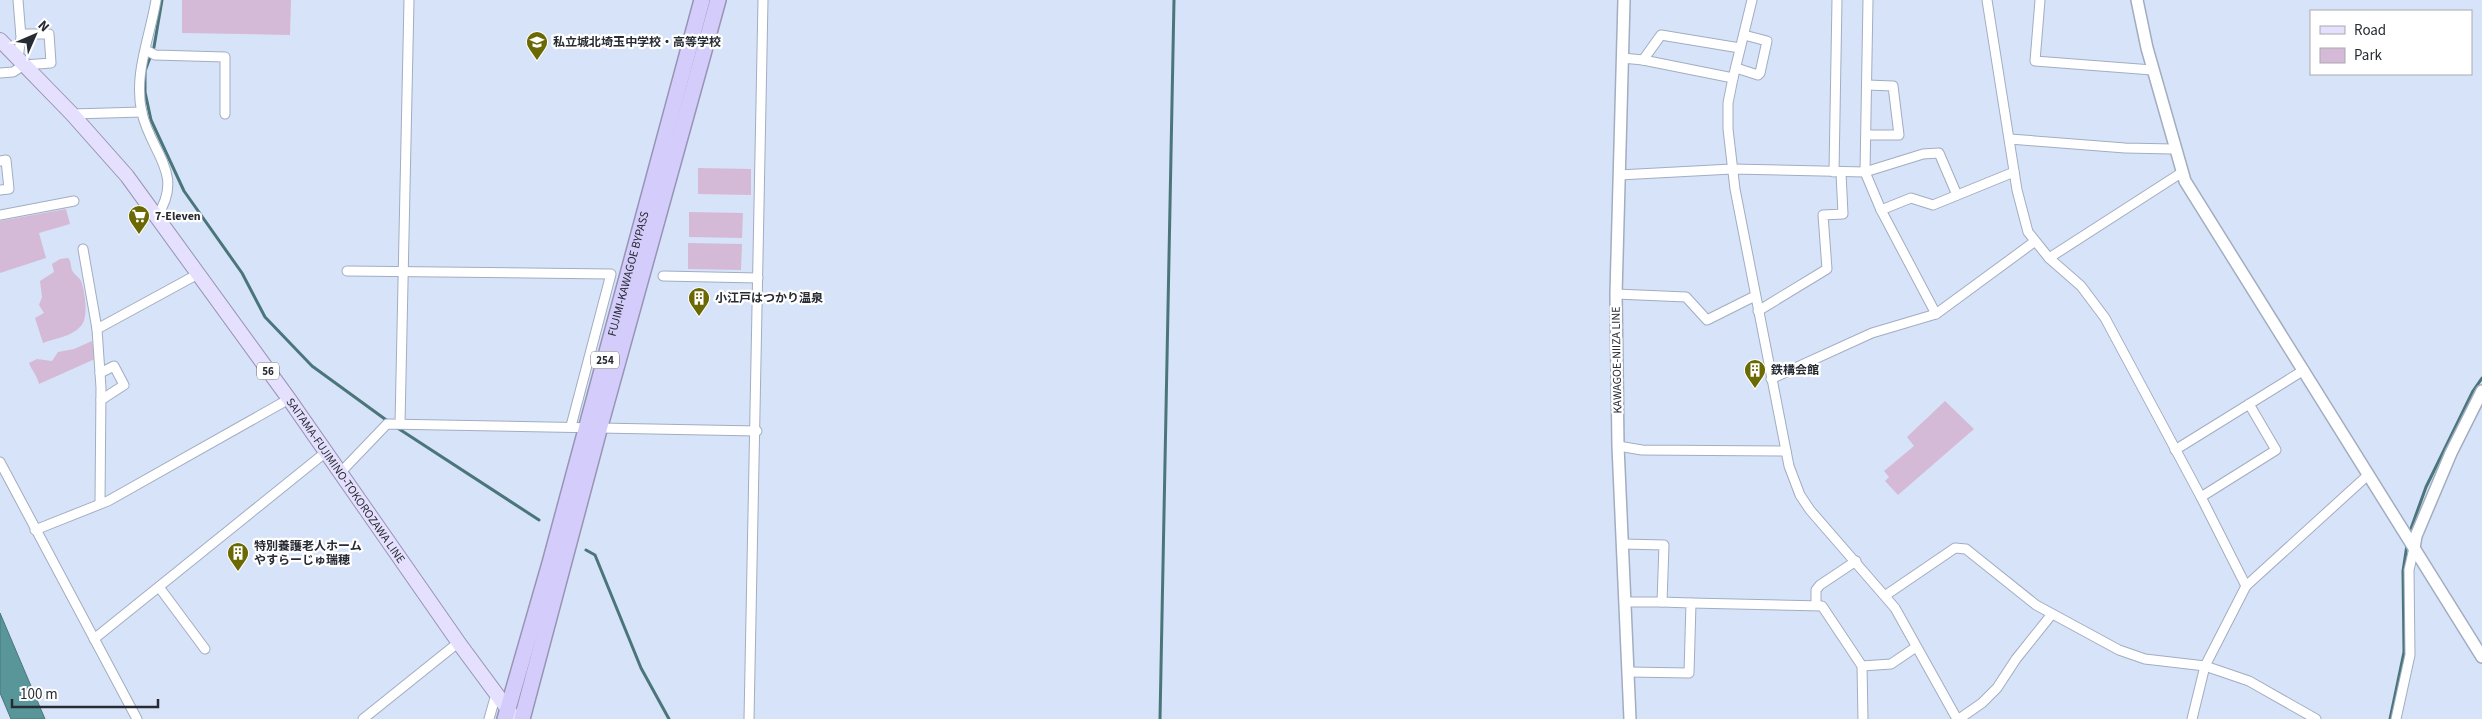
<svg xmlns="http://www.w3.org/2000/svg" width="2482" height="719" font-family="'Source Sans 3','Noto Sans JP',sans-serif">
<rect width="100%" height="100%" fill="#d7e3f8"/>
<!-- green -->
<g fill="#d5bad7">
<polygon points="182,0 291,0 290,35 182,33"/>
<polygon points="698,168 751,169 751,195 698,194"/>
<polygon points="66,209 70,224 39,233 46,258 0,273 0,221"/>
<polygon points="689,212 743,213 742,238 689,237"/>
<polygon points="688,243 742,244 741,270 688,269"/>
<path d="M68,258C72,262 70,267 73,272C75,275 79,277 81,281C85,291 89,318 81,326C71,337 56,338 43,343L35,318L44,313L39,305L42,297L40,281L54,272L52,264L60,259Z"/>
<path d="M92,341L95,359L39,384C37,375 32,371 29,363L37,359L52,361L58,352L74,349Z"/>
<polygon points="1945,401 1974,429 1898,495 1885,481 1889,477 1884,471 1914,446 1907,437"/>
</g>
<!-- water -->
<polygon fill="#59969a" stroke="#4a767b" points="0,613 45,719 11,719 0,693"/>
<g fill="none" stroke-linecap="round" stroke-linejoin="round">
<!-- stream -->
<g stroke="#4a767b" stroke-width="3">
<polyline points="162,0 154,47 145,71 145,92 151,120 184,191 242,273 265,317 312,366 389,422"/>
<polyline points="396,427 539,520"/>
<polyline points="2409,534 2426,487 2473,391 2482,378"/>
<polyline points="586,550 595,555 641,668 669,719"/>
<polyline points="1160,719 1174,0"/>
<polyline points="2390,719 2404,652 2403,571 2407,545"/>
</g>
<!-- street casing -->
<g stroke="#a2adc1" stroke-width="11">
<g id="street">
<path d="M156,0C150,37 133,75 142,113C151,153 185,174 157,216"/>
<polyline points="1752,0 1733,78 1728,103 1728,129 1735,189 1789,466 1800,495 1810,510 1895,608 1957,719"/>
<polyline points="1987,0 2017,190 2028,232 2049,258 2081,286 2105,318 2201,497 2246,586"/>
<polyline points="2040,0 2035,61 2152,70"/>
<polyline points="146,50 155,55 225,57 225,114"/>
<polyline points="18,58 21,37 18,0"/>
<polyline points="1622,58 1643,60 1733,78"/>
<polyline points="1643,60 1661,35 1740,48"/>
<polyline points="1736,68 1758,75 1760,73 1767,41 1744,35"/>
<polyline points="0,73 13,72 24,65 51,63 49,34 21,34"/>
<polyline points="72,114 142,112"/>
<polyline points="1867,135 1899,135 1893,86 1867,85"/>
<polyline points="2010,139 2125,148 2173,149"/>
<polyline points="0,161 6,160 9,189 0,190"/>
<polyline points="1834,172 1837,0"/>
<polyline points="1619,175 1732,169 1865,172 1868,0"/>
<polyline points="1881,210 1911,198 1933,205 2014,172"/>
<polyline points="0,215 74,201"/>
<polyline points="83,249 97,329"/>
<polyline points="2049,258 2181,173"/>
<polyline points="347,271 611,274 571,426"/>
<polyline points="663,276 758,278"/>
<polyline points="1616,294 1686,297 1707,320 1755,296"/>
<polyline points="1758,311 1827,269 1823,215 1843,214 1841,173"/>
<polyline points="1936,314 1881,210 1865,172 1923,154 1939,153 1957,195"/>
<polyline points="100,373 114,366 124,385 101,400"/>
<polyline points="1771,379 1872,333 1936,314 2034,242"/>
<polyline points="400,424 409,0"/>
<polyline points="1618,446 1642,450 1786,451"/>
<polyline points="2175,450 2304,370"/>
<polyline points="0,462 137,719"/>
<polyline points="340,473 387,424 757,431"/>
<polyline points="2201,497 2276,450 2249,404"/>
<polyline points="100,502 101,388 97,329 198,274"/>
<polyline points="35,530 108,501 289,399"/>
<polyline points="1623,544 1664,545 1662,602 1691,603 1689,673 1629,672"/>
<polyline points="159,587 205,649"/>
<polyline points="1886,595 1955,548 1966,549 2036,605 2119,650 2145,659 2205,666 2249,681 2316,719"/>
<polyline points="1626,602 1662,602"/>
<polyline points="1691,603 1822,606 1862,666 1863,719"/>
<polyline points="1816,604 1816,590 1820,585 1856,561"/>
<polyline points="94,639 326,452"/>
<polyline points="1862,666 1891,664 1916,647"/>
<polyline points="363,719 459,642"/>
<polyline points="489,719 496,694"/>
<polyline points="749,719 763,0"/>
<polyline points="1959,719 1982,703 1997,688 2016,659 2052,614"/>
<polyline points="2192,719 2205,666 2246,586 2368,475"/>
<polyline points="2396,719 2410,655 2409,570 2414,548"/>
</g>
</g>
<!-- secondary casing -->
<g stroke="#a2adc1" stroke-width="14">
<g id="secondary">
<polyline points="1624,0 1616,294 1618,446 1630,719"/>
<polyline points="2137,0 2147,48 2185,181 2482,657"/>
<polyline points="2414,548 2416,536 2451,453 2482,391"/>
</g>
</g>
<!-- primary casing -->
<g stroke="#9794b5" stroke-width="16">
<g id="primary">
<path id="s1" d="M0,40L72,114L127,176L289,399L461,646L515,719"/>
</g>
</g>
<!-- highway casing -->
<g stroke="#9794b5" stroke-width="18">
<g id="highway">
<path id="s2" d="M505,719L550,563L702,0"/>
<polyline points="522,719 600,426 718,0"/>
</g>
</g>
<!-- street -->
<use href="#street" stroke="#fff" stroke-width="9"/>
<!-- secondary -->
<use href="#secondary" stroke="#fff" stroke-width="11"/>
<!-- primary -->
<use href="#primary" stroke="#e5e0fd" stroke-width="14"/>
<!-- highway -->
<use href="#highway" stroke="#d4ccfb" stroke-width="15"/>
</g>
<!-- icons -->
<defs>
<g id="school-pin" transform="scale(1.125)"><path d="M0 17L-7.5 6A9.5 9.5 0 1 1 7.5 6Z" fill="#6a6904" stroke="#fff"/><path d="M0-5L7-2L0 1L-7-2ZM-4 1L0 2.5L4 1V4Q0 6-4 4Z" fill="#fff"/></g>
<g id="supermarket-pin" transform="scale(1.125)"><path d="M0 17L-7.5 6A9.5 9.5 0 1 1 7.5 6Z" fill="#6a6904" stroke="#fff"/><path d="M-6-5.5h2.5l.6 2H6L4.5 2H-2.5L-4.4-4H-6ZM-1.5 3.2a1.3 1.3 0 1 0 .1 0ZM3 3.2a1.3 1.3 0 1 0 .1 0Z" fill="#fff"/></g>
<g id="building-pin" transform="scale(1.125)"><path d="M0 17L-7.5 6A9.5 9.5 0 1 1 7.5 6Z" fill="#6a6904" stroke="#fff"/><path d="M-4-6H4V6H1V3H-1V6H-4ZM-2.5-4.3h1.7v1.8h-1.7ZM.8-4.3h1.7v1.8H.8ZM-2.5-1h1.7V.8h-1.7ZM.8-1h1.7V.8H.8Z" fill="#fff"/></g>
</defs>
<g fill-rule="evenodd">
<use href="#school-pin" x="537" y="42"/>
<use href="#supermarket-pin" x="139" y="216"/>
<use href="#building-pin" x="699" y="298"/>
<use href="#building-pin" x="1755" y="370"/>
<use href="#building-pin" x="238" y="553"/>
</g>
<g text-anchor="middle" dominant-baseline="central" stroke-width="4.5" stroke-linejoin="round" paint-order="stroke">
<!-- shield labels -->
<g fill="#fff" stroke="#686b70" stroke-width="1">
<rect x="591" y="351.5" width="28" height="17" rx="4"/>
<rect x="257" y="362.5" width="22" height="17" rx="4"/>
</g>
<g font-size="11" font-weight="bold" fill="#272b33">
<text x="605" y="360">254</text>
<text x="268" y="371">56</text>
</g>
<!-- poi labels -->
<g font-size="12" font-weight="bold" fill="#272b33" stroke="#fff" text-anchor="start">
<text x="553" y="42">私立城北埼玉中学校・高等学校</text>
<text x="155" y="216">7-Eleven</text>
<text x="715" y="298">小江戸はつかり温泉</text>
<text x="1771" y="370">鉄構会館</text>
<text x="254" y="546">特別養護老人ホーム<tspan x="254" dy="14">やすらーじゅ瑞穂</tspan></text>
</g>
<!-- street labels -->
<g font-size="12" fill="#272b33" stroke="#fff">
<text stroke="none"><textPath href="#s2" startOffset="462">FUJIMI-KAWAGOE BYPASS</textPath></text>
<text transform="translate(1617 360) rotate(-91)">KAWAGOE-NIIZA LINE</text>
<text stroke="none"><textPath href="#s1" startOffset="561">SAITAMA-FUJIMINO-TOKOROZAWA LINE</textPath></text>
</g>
</g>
<!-- legend -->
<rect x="2310" y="10" width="162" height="65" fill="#ffffff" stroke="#a9aaad"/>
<rect x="2320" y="26" width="25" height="8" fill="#e5e0fd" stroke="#a9aaad"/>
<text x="2354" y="35" font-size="15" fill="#272b33">Road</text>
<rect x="2320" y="48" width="25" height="15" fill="#d5bad7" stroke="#a9aaad"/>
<text x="2354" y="60" font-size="15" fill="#272b33">Park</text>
<!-- north arrow -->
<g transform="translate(35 35) rotate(45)" stroke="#ffffff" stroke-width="4" paint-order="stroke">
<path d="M0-4L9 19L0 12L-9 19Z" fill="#272b33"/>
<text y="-8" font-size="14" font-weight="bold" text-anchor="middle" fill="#272b33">N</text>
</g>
<!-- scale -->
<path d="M12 699v8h146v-8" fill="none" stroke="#272b33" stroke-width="2.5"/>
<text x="20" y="699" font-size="15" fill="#272b33" stroke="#ffffff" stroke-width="4" paint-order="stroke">100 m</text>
</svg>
